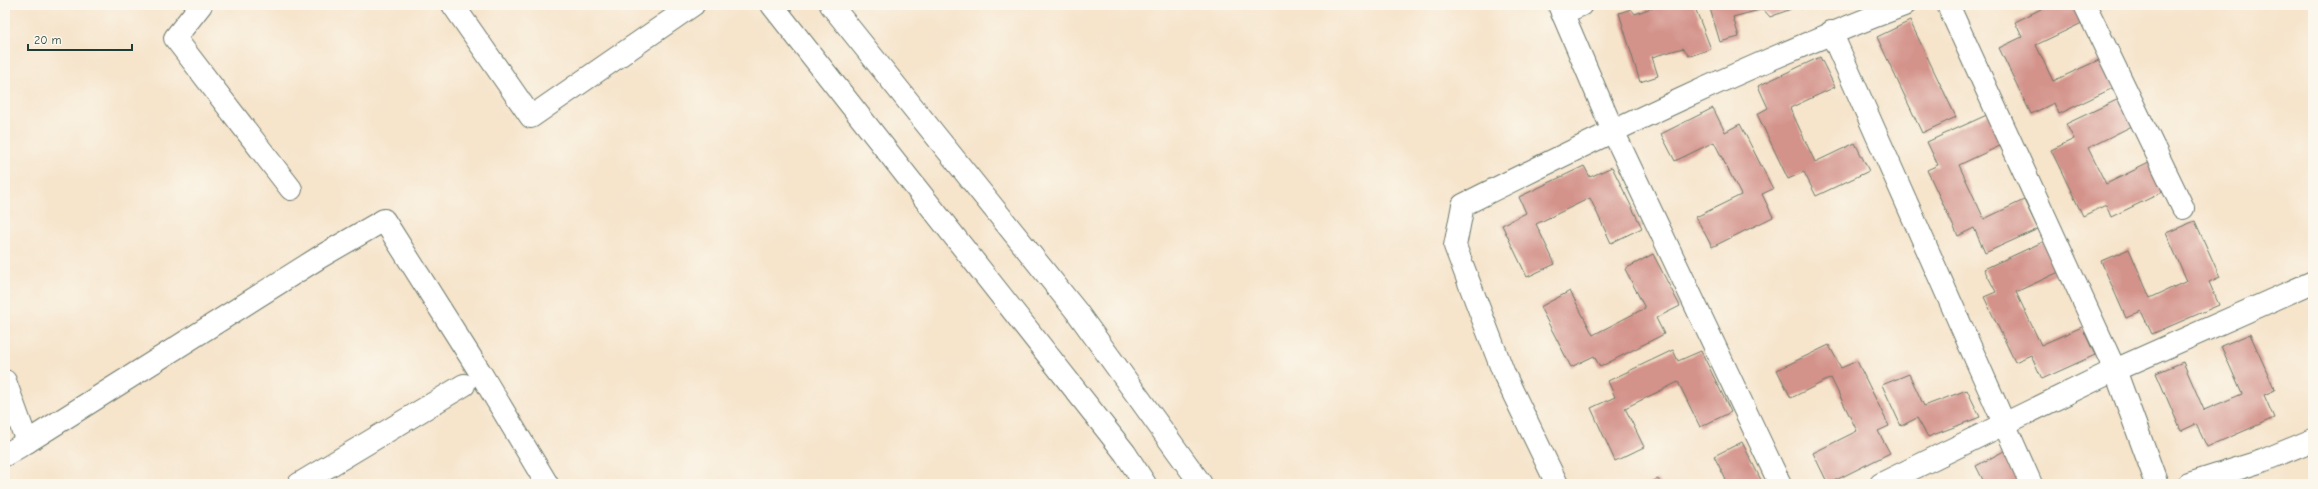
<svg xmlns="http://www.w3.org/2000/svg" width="2318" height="489" font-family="'Comic Neue',sans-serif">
<rect width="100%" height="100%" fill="#fbf7ec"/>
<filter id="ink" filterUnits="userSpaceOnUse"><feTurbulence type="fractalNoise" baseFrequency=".025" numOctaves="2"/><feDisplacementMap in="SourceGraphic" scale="8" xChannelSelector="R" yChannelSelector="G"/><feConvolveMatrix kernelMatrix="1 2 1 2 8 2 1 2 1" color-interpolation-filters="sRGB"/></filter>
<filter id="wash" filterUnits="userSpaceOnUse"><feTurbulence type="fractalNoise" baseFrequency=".012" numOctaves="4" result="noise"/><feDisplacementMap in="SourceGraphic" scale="16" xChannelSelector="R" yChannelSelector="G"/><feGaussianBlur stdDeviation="0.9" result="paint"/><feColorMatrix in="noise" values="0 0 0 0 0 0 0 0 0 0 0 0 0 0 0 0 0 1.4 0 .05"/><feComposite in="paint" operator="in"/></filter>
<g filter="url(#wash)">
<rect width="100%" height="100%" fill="#f6e4cb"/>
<g id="blocks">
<!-- building -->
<g fill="#d3928a">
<polygon points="1659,5 1694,5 1711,49 1690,56 1683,48 1652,57 1658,76 1640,82 1619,13 1631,9 1635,14"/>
<polygon points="1709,5 1790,5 1791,9 1770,17 1763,9 1733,17 1739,37 1720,42"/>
<polygon points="1799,5 1814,5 1801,9"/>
<polygon points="2049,5 2076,5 2084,22 2036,45 2053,81 2101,59 2115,87 2059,114 2054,103 2031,114 1999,48 2022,37 2015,22"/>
<polygon points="1910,21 1956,117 1922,133 1877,37"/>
<polygon points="1820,57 1835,87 1790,108 1815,162 1855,143 1869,171 1816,196 1804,172 1788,179 1757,114 1768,108 1758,86"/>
<polygon points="2123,97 2136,124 2088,148 2106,184 2153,161 2167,190 2111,217 2106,205 2083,216 2051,150 2074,139 2066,124"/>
<polygon points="1713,108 1725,132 1740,124 1773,189 1762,194 1773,217 1712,247 1696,217 1741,195 1714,142 1675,161 1661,134"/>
<polygon points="1989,114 2004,144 1959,165 1984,219 2024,200 2038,229 1985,253 1974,228 1958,236 1927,170 1938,165 1927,142"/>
<polygon points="1584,166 1590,177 1612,167 1642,228 1611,243 1590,198 1536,224 1555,264 1527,277 1502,225 1526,213 1519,197"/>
<polygon points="2195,221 2220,277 2209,282 2219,305 2152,334 2141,311 2126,318 2101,261 2129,249 2150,298 2187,281 2166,233"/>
<polygon points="2047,240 2061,271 2016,292 2041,345 2082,327 2095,355 2042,379 2031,355 2015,362 1984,297 1996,292 1984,269"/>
<polygon points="1653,254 1680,306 1656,318 1664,334 1600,367 1594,356 1571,367 1540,307 1570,291 1593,335 1645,308 1625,269"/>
<polygon points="2250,334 2275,390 2264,395 2274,418 2207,447 2196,424 2181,431 2156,373 2183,362 2204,410 2242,394 2221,346"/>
<polygon points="1829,345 1841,368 1857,361 1889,426 1878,431 1890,453 1828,484 1813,453 1857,431 1831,378 1791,398 1777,370"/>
<polygon points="1673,350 1678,361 1701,351 1731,412 1700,427 1678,382 1625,408 1644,447 1615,461 1591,408 1615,397 1608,381"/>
<polygon points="1909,374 1924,406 1967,390 1980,417 1928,437 1917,418 1901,426 1882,385"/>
<polygon points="1742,442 1763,484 1728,484 1714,456"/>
<polygon points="2004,451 2021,484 1985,484 1976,466"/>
<polygon points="1658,479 1661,484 1648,484"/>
</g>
</g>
</g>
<g filter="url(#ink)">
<use href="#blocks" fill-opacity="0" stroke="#6a7769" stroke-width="1"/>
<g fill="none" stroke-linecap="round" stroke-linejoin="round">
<!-- minor casing -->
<g stroke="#6a7769" stroke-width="24">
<g id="minor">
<polyline points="201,5 175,38 291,189"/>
<polyline points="453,5 531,117 693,5"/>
<polyline points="772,5 1125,453 1145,484"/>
<polyline points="831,5 1077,312 1201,484"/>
<polyline points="1559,5 1613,131 1780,484"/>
<polyline points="1948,5 2115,370 2157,484"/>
<polyline points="2085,5 2183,208"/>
<polyline points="1562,13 1581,5"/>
<polyline points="1831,32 2031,484"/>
<polyline points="5,381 27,442 320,257 384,220 480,372 547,484"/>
<polyline points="5,455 27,442"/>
<polyline points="299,484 464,385"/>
<path d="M1557,484L1504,374L1455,246L1463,205C1607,133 1753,62 1904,5"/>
<polyline points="1881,484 2115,370 2313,282"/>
<polyline points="2189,484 2262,461 2313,440"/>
</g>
</g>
<!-- minor -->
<use href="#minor" stroke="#fff" stroke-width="22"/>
</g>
</g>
<!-- margin -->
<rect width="2318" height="489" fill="none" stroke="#fbf7ec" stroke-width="20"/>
<!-- scale -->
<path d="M28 44v6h104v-6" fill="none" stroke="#1f3d34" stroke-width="2"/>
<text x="34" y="44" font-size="12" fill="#1f3d34" stroke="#fbf7ec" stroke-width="3" paint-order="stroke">20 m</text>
</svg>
